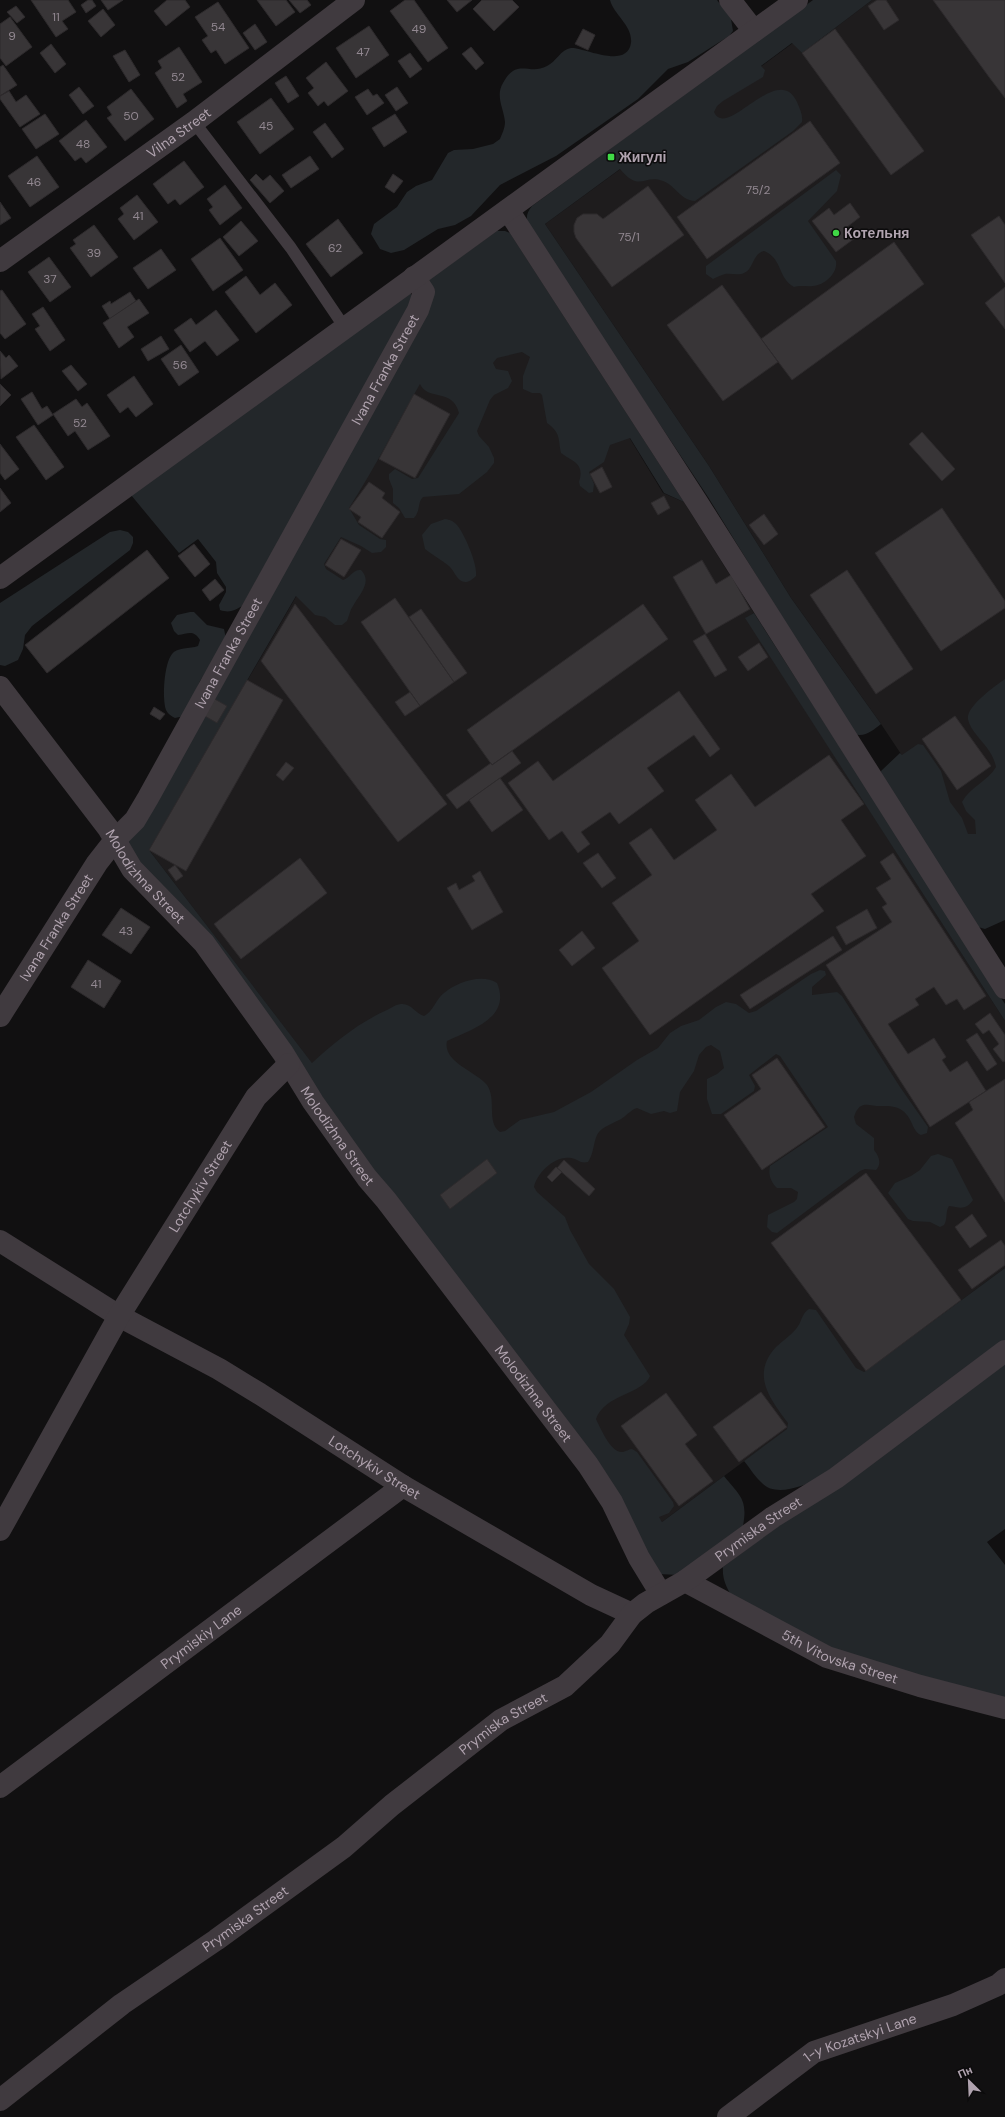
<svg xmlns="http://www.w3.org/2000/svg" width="1005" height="2117" font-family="'DM Sans',sans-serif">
<rect width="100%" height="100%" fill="#111011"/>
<!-- built -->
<g fill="#1e1c1d">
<polygon points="872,0 1005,0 1005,910 881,724 791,598 709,466 545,224 793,43 802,53"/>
<polygon points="522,261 663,493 684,502 754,613 746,618 1005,1021 1005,1268 662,1522 149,850 471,295"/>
</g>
<!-- green -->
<g fill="#23272a">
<path d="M610,0H717L731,19L733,31L729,36L688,62L668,69L638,99L556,156L500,185L471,216L455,225L438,229L404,250L391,253L380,249L371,234L374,224L397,207L407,192L416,186L432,180L448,153L454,150L473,149L493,144L500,139C502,134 505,128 505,122C504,109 495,96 503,83C517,57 529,76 547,66C556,62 561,49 571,48C583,47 627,70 631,43C633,26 614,15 610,0Z"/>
<path d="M813,0H872L802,53L792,43L761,66L765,70L763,77L723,101L717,106L714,112C727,141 778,60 797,102C800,109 803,115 802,122L793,131L695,201C680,200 676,186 663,181C643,174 640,193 620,169L545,224L709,466L791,598L881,724C873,730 865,738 854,734L708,497L530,229C526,219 525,215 532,206Z"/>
<path d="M836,170L841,175L837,191L808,221L836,261C838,273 825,285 813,286C806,287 801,285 794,287C777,277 783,259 764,251C752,254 754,269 744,273C738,276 731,273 725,274C721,275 717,277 713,279L706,274V266Z"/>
<path d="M497,231H505L510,233L684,502L664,493L630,438L610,445L604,462L589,472L594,484L593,492L589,493L580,486L579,482C585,463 573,462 561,453C558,439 561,433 547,423L542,395L540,393H532L523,389V376L530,357L522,352L497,358L493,363L496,369L508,371L512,381L508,388L494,395L490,400L477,431L479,436L489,447L494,458V463L487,472L459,494L423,497C417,503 421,510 414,518H405L399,508L393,503V489L389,479V474L395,469L412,479L418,478L459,413C453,388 427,401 420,384C396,425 375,468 349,508L359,525L380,539L386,540V547L381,552L372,553L361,546L341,537L324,564L326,569L343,580C350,578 353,569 361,570C373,582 359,595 353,606C350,610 349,616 347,621L342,625H335L325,617L315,615L296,596L149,850L312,1063C335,1042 358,1023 387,1010C391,1008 397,1004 401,1004C411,1003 415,1013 424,1016C433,1012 436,999 444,993C457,982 482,973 497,983C512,1018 470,1030 447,1041C442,1062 477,1072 487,1085C497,1099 486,1122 500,1132L505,1131L520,1120L554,1112L591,1092L637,1060L658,1048L670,1033L681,1026L699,1020L716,1007L726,1002L736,1004L749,1013L756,1011L811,974L820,970L825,971L826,975L812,987V995L837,992L842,996L900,1087L928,1127L927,1133L921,1135C912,1131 913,1119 903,1111C896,1106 890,1106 882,1106C870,1107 860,1098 854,1117L856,1124L874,1138V1150C879,1156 882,1164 876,1170L865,1169L860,1171L777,1233L772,1232L767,1227L768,1215L794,1202L797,1199L798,1192L791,1188H777C771,1182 768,1175 770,1166L828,1127L780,1056L776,1054L749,1075L755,1086L754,1091L721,1114H712L707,1099V1079L717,1074L724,1068L720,1051L711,1045L706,1047L699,1055L694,1071L680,1092L677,1111L670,1113L664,1111L651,1114L637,1108C631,1110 628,1114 624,1117C616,1123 601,1126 597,1135C593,1144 594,1153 588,1162C580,1164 578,1159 571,1158C555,1155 537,1173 534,1187L537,1192L565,1217L570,1230L589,1264L614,1289L630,1317L629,1324L624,1335L650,1376C643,1394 605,1394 596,1419C600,1427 611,1454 623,1452C627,1451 629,1449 632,1449L637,1452L673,1502L674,1506L669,1513L659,1517L662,1522L724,1476C740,1496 748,1499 743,1526L678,1575L659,1574L137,867L124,838L427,281Z"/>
<path d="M406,294H411L415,298L242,606C234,611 229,613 220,610L219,605L226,592V587L217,573L216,562L198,539L179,553L131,495Z"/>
<path d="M445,519C450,520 452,520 456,524C464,532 478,565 476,576C460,592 456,572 449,566C442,560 432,555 425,549L422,535L431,524Z"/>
<polygon points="120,530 128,532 133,537 133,543 130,550 32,626 25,635 23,649 18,660 5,666 0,665 0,603 110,532"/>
<path d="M190,612H194L207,625L224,629L226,639L200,681L184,716L175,718C171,716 168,714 166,710C162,698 164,664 172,654C177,647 190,649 198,646L200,640C193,629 188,634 178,635L174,631L171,623L177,615Z"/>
<polygon points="754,613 1005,1004 1005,1021 745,618"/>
<path d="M1005,679V920L985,929L978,927L882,779L881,771L900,753L902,755L918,744L923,745L941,771L950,802L962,818L968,834H976L975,820L966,811L962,802C970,787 988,781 996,767C993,752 984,745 975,733C972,729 967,721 968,716C970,704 995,686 1005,679Z"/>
<path d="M938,1154L952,1159L973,1200C966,1210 961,1208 949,1206C945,1212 948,1219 944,1225L940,1227L930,1222L913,1221L908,1219L888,1193L895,1183L911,1176L920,1170L931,1156Z"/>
<path d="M1005,1268V1344L819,1479C804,1485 776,1498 762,1483C755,1477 750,1468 744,1461L787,1429L788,1423C771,1400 750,1375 776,1347C782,1341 790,1336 796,1329C802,1322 801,1314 809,1309L816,1310L856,1368L864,1372Z"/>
<path d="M1005,1358V1529L987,1542L1005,1565V1708L854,1671L732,1597C726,1587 722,1578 723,1567Z"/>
</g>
<!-- building -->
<g fill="#383537" stroke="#2d2a2c">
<polygon points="31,0 68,0 76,12 62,21 68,29 56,37"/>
<polygon points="88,0 92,0 96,6 86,13 81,5"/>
<polygon points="101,0 123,0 108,10"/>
<polygon points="167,0 185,0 190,7 166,26 154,11"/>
<polygon points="257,0 286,0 295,12 276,26"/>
<polygon points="289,0 307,0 311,5 300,13"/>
<polygon points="405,0 414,0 448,48 428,62 390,11"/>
<polygon points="447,0 472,0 457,12"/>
<polygon points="482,0 512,0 519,7 494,31 473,9"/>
<polygon points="877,0 886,0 899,20 884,30 868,6"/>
<polygon points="933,0 1005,0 1005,98 989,77"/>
<polygon points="218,2 249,48 225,64 216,50 211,53 202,40 208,36 195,17"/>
<polygon points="16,6 25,17 17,23 7,12"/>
<polygon points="103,9 115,25 101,37 88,21"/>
<polygon points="10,17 32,47 6,66 0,58 0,24"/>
<polygon points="255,24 267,42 255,50 243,33"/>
<polygon points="369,26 389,55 356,78 336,48"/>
<polygon points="583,29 595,35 588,50 575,44"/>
<polygon points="835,29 924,151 891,175 802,53"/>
<polygon points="51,44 66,64 55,73 40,53"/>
<polygon points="179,47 202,82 183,94 187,101 177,108 155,73 162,68 158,61"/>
<polygon points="471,47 484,63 476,70 462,54"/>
<polygon points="125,50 140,75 129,82 113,56"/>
<polygon points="410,53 422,69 410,78 398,61"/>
<polygon points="326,62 348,91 328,106 324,101 318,106 308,93 314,88 306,78"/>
<polygon points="3,65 17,85 0,96 0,67"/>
<polygon points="286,76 299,96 288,103 275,83"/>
<polygon points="79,87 94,106 83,114 69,95"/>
<polygon points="397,87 408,103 396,111 385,95"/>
<polygon points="131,89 154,119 125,141 107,118 112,115 107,107"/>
<polygon points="368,89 373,96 377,94 384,103 367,115 355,97"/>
<polygon points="9,91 16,102 26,95 40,114 20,127 0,99 0,96"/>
<polygon points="271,98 294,129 260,154 237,122"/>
<polygon points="45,114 59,134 36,149 22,129"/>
<polygon points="395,114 407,132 384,147 372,128"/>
<polygon points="86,120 107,147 86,163 81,157 75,161 59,141"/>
<polygon points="810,121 840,163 707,259 677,217"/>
<polygon points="325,123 344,149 332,158 313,132"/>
<polygon points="37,156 59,187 30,207 8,176"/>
<polygon points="310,156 319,169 291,188 282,175"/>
<polygon points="184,161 204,187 180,205 175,199 168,204 153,184"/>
<polygon points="256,174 263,181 270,175 284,191 270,203 250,180"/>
<polygon points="393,174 403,181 394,193 385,187"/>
<polygon points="225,185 242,208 220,225 209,210 213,207 207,199"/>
<polygon points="648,186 684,235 612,287 576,238 574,232 574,225 577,218 583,214 597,214 603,219"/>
<polygon points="137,195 158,222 134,240 118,219 124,214 120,208"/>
<polygon points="0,202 11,218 0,225"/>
<polygon points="850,203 860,217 847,227 855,238 836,252 812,221 829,208 834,215"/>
<polygon points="999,216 1005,225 1005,283 971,235"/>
<polygon points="338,219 363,253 331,277 306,244"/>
<polygon points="241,221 258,241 239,256 223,237"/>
<polygon points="94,225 118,257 91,277 70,248 76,244 73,240"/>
<polygon points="220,238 243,270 213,291 191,259"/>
<polygon points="894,242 924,284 792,380 761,339"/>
<polygon points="161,249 176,270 148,289 133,268"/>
<polygon points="49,257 71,287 50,302 28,272"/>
<polygon points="246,276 260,295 275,283 292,305 256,333 225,292"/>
<polygon points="722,285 778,362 723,401 667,325"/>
<polygon points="1005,287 1005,329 985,303"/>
<polygon points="2,290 26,324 5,339 0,333 0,291"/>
<polygon points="130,292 136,301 110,319 102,306 110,301 111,304"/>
<polygon points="139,299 149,313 127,327 134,337 119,348 103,323"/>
<polygon points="43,307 65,340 50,351 35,329 40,326 32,314"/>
<polygon points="216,310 239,340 217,356 205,341 190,352 174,330 191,318 196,325"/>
<polygon points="161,336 169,349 148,361 141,349"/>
<polygon points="181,345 199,372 179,386 161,359"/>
<polygon points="0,351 6,358 9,355 18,366 1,379"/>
<polygon points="71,365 87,384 78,391 62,371"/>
<polygon points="134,376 153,404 136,417 128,407 120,413 107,395"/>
<polygon points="0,384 11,395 0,406"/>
<polygon points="32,392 42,409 47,406 53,415 38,425 21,399"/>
<polygon points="414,394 450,414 415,478 379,459"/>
<polygon points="76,399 82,407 87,403 110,436 88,450 75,431 68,436 53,414"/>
<polygon points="34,425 64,467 46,480 16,437"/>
<polygon points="922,432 955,469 942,481 909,444"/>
<polygon points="0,444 19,469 5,480 0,473"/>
<polygon points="602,467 612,487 600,493 590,474"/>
<polygon points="369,482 385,493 382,498 400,512 382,538 358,522 361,517 349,509"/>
<polygon points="0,488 11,503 0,512"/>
<polygon points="664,496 670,508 658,515 651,503"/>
<polygon points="942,508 1005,601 1005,608 941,651 875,553"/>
<polygon points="764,514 778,534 764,545 749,525"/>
<polygon points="341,539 361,550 344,577 325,565"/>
<polygon points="194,544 210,564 195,577 178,556"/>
<polygon points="147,550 169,578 47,673 25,645"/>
<polygon points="702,560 716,584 731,575 750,609 706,634 673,577"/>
<polygon points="847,570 913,669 876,694 810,595"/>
<polygon points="215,579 224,590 210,601 202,590"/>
<polygon points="395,598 454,682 420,706 361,622"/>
<polygon points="295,604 447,804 398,842 261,661"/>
<polygon points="643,604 668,639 492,765 467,730"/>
<polygon points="421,609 467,673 454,682 409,617"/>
<polygon points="705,634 727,670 715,677 693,641"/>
<polygon points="759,643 768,657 748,671 738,657"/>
<polygon points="247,680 283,700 186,871 149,850"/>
<polygon points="679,691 720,749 710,757 694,735 647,768 664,791 619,824 610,812 581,832 590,844 578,853 562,831 549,840 508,783 538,761 553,781"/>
<polygon points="410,692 420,706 405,716 395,702"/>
<polygon points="213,698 227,706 217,723 203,715"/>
<polygon points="154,707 165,714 160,720 150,714"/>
<polygon points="955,716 991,766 957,790 922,739"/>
<polygon points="512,751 521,763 457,809 446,795 491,763 492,765"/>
<polygon points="829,755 864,804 841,820 866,856 811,894 824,911 650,1035 602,968 639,941 612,903 652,875 629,843 651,828 674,860 717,830 695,800 731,774 755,807"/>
<polygon points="286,762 294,768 283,781 276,775"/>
<polygon points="500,778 523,810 492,832 469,800"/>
<polygon points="598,853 616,878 602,888 583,863"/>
<polygon points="893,853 986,996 964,1010 957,999 946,1005 934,987 915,999 919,1005 888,1024 908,1054 934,1038 946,1057 942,1060 950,1072 967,1061 986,1091 930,1127 826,965 892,922 882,907 887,904 876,888 891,879 880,862"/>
<polygon points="300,858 327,893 241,959 214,924"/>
<polygon points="175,865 183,876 176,881 168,870"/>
<polygon points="480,871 503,912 472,930 447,888 456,883 459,890 475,881 472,876"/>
<polygon points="121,908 150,927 131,954 102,935"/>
<polygon points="867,909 877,928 846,945 836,927"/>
<polygon points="582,931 595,948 572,966 559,950"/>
<polygon points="833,936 842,950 750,1009 740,995"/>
<polygon points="88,960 121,981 104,1008 71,987"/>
<polygon points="990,1013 1005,1035 1005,1061 1003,1062 993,1049 999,1044 989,1030 983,1034 975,1024"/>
<polygon points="977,1033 997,1064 987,1071 966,1040"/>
<polygon points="777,1058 825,1127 762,1170 724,1115 761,1089 752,1075"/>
<polygon points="1005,1079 1005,1202 955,1123 973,1110 969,1102"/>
<polygon points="487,1159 497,1173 450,1209 440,1195"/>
<polygon points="564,1160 595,1189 589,1196 557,1168"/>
<polygon points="556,1167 562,1172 552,1182 547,1177"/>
<polygon points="866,1173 961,1300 866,1371 771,1243"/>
<polygon points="972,1214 987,1236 970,1248 955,1227"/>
<polygon points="1001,1240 1005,1246 1005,1265 972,1289 958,1270"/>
<polygon points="761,1392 787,1427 739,1462 713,1427"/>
<polygon points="666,1393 697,1435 685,1444 713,1481 679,1506 621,1426"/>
</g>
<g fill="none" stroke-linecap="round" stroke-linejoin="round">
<!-- service -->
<polyline stroke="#403a3f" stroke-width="12" points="194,122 291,248 345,328"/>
<!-- minor -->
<g stroke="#403a3f" stroke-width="22">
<polyline points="730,0 754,31"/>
<polyline points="508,210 697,502 1005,988"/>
<path id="s1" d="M0,261L194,122L354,0"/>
<path id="s2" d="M0,687L108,828L132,869L204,943L283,1053L313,1102L367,1178L386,1200L588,1465L612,1502L639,1558L661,1594"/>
<path id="s3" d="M0,1016L97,863L115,840L135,820L148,798L418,310L424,292L414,277"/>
<path id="s4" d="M0,1241L119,1316L219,1369L260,1394L403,1486L591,1595L632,1614"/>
<path id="s5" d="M0,1530L119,1316L256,1097L289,1064"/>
<path id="s6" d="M685,1581L827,1657L920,1686L1005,1708"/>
<path id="s7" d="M0,1787L403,1486"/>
<path id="s8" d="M0,2100L122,2004L216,1940L344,1847L392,1805L501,1720L565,1686L610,1644L632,1614L646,1603L685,1581L773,1517L836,1478L1005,1351"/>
<path id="s9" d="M728,2117L814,2052L953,2005L998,1985L1005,1979"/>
</g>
<!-- tertiary -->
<polyline stroke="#403a3f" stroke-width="22" points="0,578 797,0"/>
</g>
<!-- markers -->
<g fill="#40d946" stroke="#0c0b0c" stroke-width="1.5">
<rect x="607" y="153" width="8" height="8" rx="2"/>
<circle cx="836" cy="233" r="4"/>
</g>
<g text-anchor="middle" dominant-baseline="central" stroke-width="3" stroke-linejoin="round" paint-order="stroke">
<!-- number labels -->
<g font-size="12" fill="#928891">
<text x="56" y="17">11</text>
<text x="218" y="27">54</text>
<text x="419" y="29">49</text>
<text x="12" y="36">9</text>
<text x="363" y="52">47</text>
<text x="178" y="77">52</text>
<text x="131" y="116">50</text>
<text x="266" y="126">45</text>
<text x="83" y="144">48</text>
<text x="34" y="182">46</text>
<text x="758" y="190">75/2</text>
<text x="138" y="216">41</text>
<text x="629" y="237">75/1</text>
<text x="335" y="248">62</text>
<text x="94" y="253">39</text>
<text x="50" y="279">37</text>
<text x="180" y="365">56</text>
<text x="80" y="423">52</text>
<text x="126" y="931">43</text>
<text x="96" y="984">41</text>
</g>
<!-- street labels -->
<g font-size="14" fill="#b0a3af" stroke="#0c0b0c">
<text stroke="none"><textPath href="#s1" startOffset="220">Vilna Street</textPath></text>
<text stroke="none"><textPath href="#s3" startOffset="754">Ivana Franka Street</textPath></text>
<text stroke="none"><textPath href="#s3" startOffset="430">Ivana Franka Street</textPath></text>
<text stroke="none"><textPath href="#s2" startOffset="239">Molodizhna Street</textPath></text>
<text stroke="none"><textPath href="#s3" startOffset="105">Ivana Franka Street</textPath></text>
<text stroke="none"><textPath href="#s2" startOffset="563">Molodizhna Street</textPath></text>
<text stroke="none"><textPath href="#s5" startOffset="398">Lotchykiv Street</textPath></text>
<text stroke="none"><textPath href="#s2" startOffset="887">Molodizhna Street</textPath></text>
<text stroke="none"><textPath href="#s4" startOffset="438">Lotchykiv Street</textPath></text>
<text stroke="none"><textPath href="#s8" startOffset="953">Prymiska Street</textPath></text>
<text stroke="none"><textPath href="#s7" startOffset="251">Prymiskiy Lane</textPath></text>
<text stroke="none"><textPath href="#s6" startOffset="173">5th Vitovska Street</textPath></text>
<text stroke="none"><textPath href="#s8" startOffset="629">Prymiska Street</textPath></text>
<text stroke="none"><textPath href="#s8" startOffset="305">Prymiska Street</textPath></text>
<text stroke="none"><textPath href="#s9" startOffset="156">1-y Kozatskyi Lane</textPath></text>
</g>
<!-- poi labels -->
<g font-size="14" font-weight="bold" fill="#b0a3af" stroke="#0c0b0c" text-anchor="start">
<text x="619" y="157">Жигулі</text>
<text x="844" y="233">Котельня</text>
</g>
</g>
<!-- north arrow -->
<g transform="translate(969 2081) rotate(336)" stroke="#0c0b0c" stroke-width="3" paint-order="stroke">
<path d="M0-3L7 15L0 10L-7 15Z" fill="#b0a3af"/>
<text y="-6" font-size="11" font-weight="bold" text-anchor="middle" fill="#b0a3af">Пн</text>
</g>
</svg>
